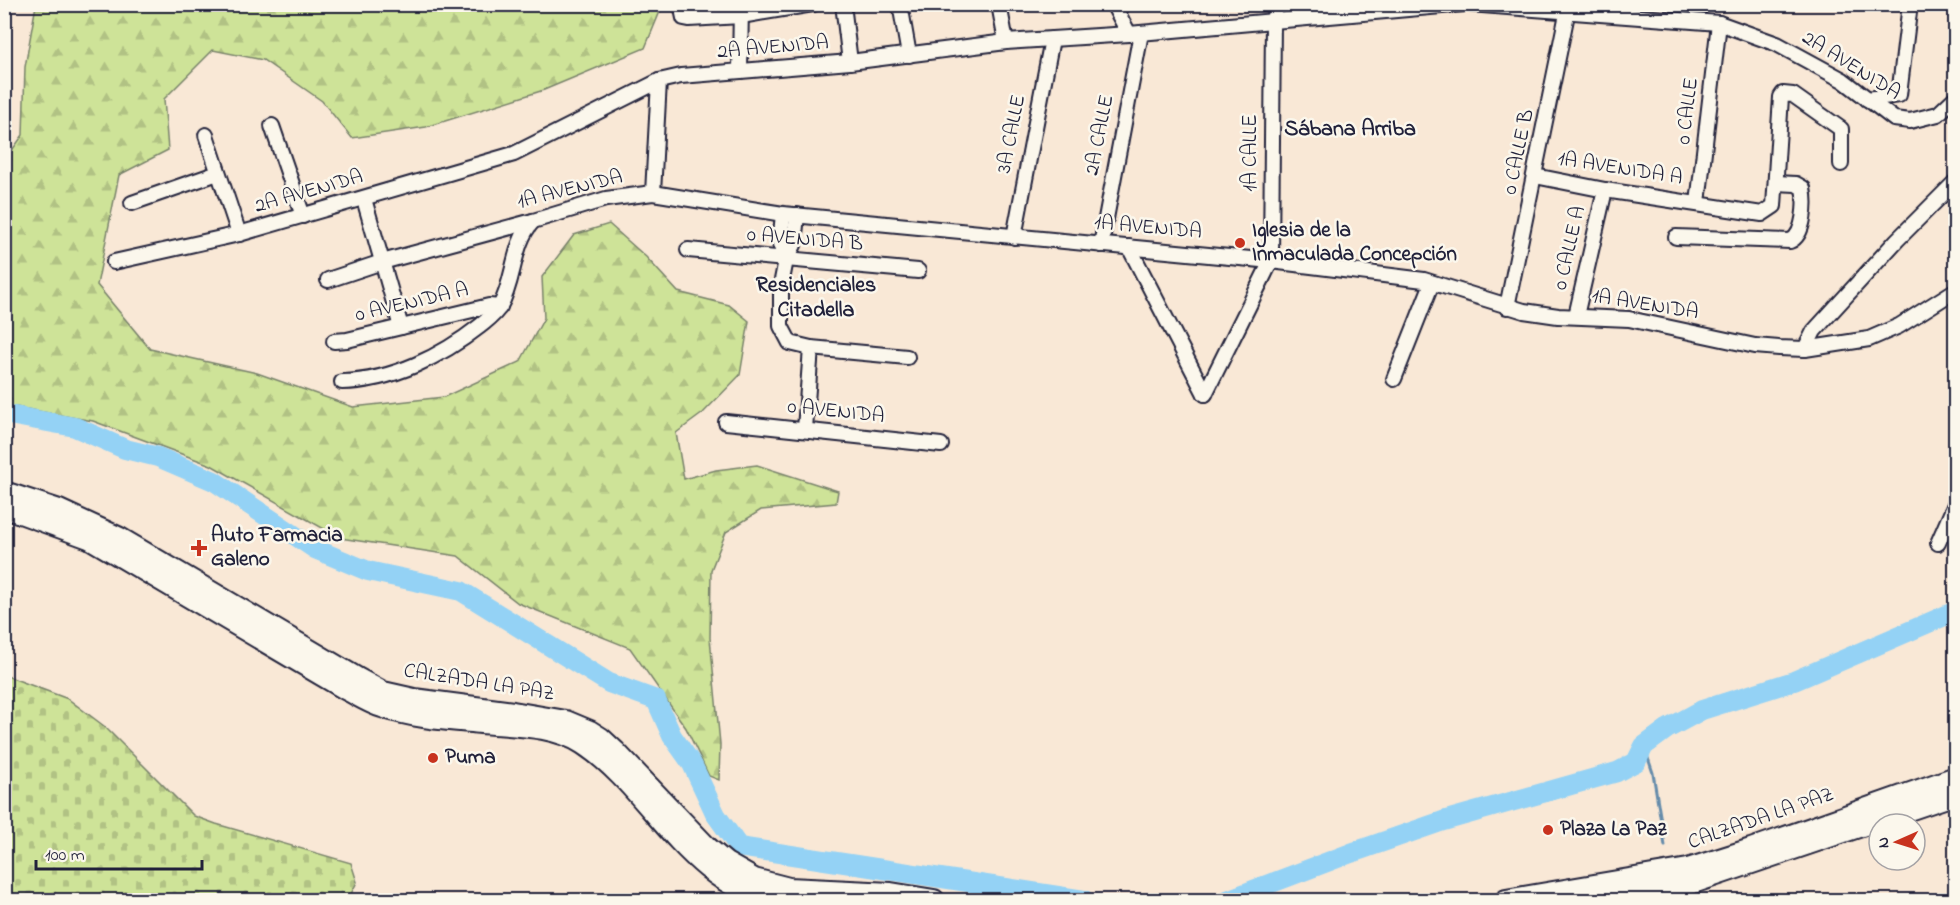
<svg xmlns="http://www.w3.org/2000/svg" width="1960" height="905" font-family="'Indie Flower',sans-serif">
<defs>
<pattern id="forest-firs" width="22" height="20" patternUnits="userSpaceOnUse" patternTransform="scale(1.5)"><rect width="22" height="20" fill="#cee398"/><path d="M5 1l3.5 6h-7zM16 11l3.5 6h-7z" fill="#b1c284"/></pattern>
<pattern id="cemetery-stones" width="16" height="16" patternUnits="userSpaceOnUse" patternTransform="scale(1.5)"><rect width="16" height="16" fill="#cee398"/><path d="M2 7V4a2 2 0 0 1 4 0v3zM10 15v-3a2 2 0 0 1 4 0v3z" fill="#b1c284"/></pattern>
</defs>
<rect width="100%" height="100%" fill="#f9e8d6"/>
<filter id="ink" filterUnits="userSpaceOnUse"><feTurbulence type="fractalNoise" baseFrequency=".0167" numOctaves="2"/><feDisplacementMap in="SourceGraphic" scale="12" xChannelSelector="R" yChannelSelector="G"/><feConvolveMatrix kernelMatrix="1 2 1 2 8 2 1 2 1" color-interpolation-filters="sRGB"/></filter>
<g filter="url(#ink)">
<!-- forest -->
<polygon fill="url(#forest-firs)" stroke="#78826a" stroke-width="1.5" points="36,5 658,5 661,9 645,48 544,90 426,127 352,138 322,101 263,60 213,50 164,99 168,150 119,175 97,285 150,349 257,373 353,407 444,397 520,362 544,318 542,277 574,235 609,224 646,257 678,292 729,305 749,321 740,375 703,413 676,433 684,479 716,470 757,465 838,491 836,503 761,510 726,532 711,570 710,638 720,744 719,780 709,776 686,728 630,648 518,603 458,556 340,538 211,465 93,421 5,405 5,160 23,135 25,67"/>
<!-- cemetery -->
<polygon fill="url(#cemetery-stones)" stroke="#78826a" stroke-width="1.5" points="4,675 68,699 104,726 194,816 216,824 351,863 357,882 348,900 5,900"/>
<g fill="none" stroke-linecap="round" stroke-linejoin="round">
<!-- stream -->
<polyline stroke="#668cab" stroke-width="3" points="1644,746 1653,773 1665,846"/>
<!-- river -->
<g stroke="#94d2f5" stroke-width="20">
<polyline points="4,414 75,427 125,449 158,457 214,481 315,549 368,571 461,591 609,683 656,700 672,736 692,764 716,815 739,847 1084,900"/>
<polyline points="1227,900 1351,853 1443,821 1617,772 1636,762 1644,746 1667,729 1702,710 1794,681 1956,611"/>
</g>
<!-- street casing -->
<g stroke="#22223b" stroke-width="18">
<g id="street">
<polyline points="681,4 684,18 689,19 741,16 813,4"/>
<polyline points="843,4 850,62"/>
<polyline points="900,4 909,55"/>
<polyline points="999,4 1006,42"/>
<polyline points="1113,4 1129,34"/>
<polyline points="1469,4 1719,23 1777,44 1843,80 1894,119 1910,121 1938,114 1956,97"/>
<polyline points="740,71 741,4"/>
<polyline points="1867,99 1899,95 1910,4"/>
<polyline points="272,126 303,216"/>
<polyline points="206,135 239,234"/>
<polyline points="1535,176 1605,190 1762,214 1774,206 1781,97 1783,94 1793,95 1841,129 1841,164"/>
<polyline points="653,193 659,81"/>
<polyline points="364,199 401,327"/>
<polyline points="132,203 218,173"/>
<polyline points="1698,203 1719,23"/>
<polyline points="783,214 780,244 786,260 781,285 781,326 790,343 811,348 907,357"/>
<polyline points="1014,237 1052,39"/>
<path d="M1676,237L1790,241C1805,235 1806,202 1803,188L1796,184L1776,183"/>
<polyline points="1101,245 1141,33"/>
<polyline points="1129,247 1205,394"/>
<polyline points="688,250 918,271"/>
<polyline points="786,260 794,245 797,215"/>
<polyline points="114,262 239,234 514,154 659,81 681,76 850,62 1006,42 1129,34 1464,4"/>
<polyline points="328,280 382,262 533,221 606,199 653,193 783,214 1271,261 1424,280 1524,311 1558,316 1629,319 1755,346 1779,348 1805,349 1869,339 1899,326 1956,290"/>
<polyline points="1507,307 1569,4"/>
<polyline points="1576,316 1605,190"/>
<polyline points="334,341 347,340 489,306 500,307"/>
<polyline points="1805,349 1814,331 1897,240 1956,181"/>
<polyline points="1394,379 1432,283"/>
<path d="M342,382C392,381 442,356 480,326C487,320 496,314 500,306C515,280 512,244 533,221"/>
<polyline points="1205,394 1271,261 1273,20 1277,4"/>
<polyline points="726,422 941,445"/>
<polyline points="805,429 811,348"/>
<polyline points="1938,543 1956,502"/>
</g>
</g>
<!-- primary casing -->
<g stroke="#22223b" stroke-width="24">
<g id="primary">
<polyline points="4,492 59,510 120,538 359,679 383,692 414,699 513,712 566,721 590,731 601,738 615,751 706,846 726,863 754,879 789,888 891,893 934,900"/>
<path d="M4,507L89,538L345,689C357,695 369,703 382,707C412,718 449,720 481,723C514,726 554,725 583,744C652,789 688,886 775,900"/>
<polyline points="1506,900 1688,869 1751,849 1956,777"/>
<polyline points="1601,900 1690,884 1956,794"/>
</g>
</g>
<!-- street -->
<use href="#street" stroke="#fbf7ec" stroke-width="14"/>
<!-- primary -->
<use href="#primary" stroke="#fbf7ec" stroke-width="20"/>
</g>
</g>
<!-- markers -->
<g fill="#c8321e" stroke="#fbf7ec" stroke-width="2">
<circle cx="1240" cy="243" r="6"/>
<path d="M196 539h6v6h6v6h-6v6h-6v-6h-6v-6h6z"/>
<circle cx="433" cy="758" r="6"/>
<circle cx="1548" cy="830" r="6"/>
</g>
<g text-anchor="middle" dominant-baseline="central" stroke-width="5" stroke-linejoin="round" paint-order="stroke">
<!-- street labels -->
<g font-size="21" fill="#22223b" stroke="#fbf7ec">
<text transform="translate(773 48) rotate(-5)">2A AVENIDA</text>
<text transform="translate(1851 66) rotate(32)">2A AVENIDA</text>
<text transform="translate(1688 111) rotate(-83)">0 CALLE</text>
<text transform="translate(1012 134) rotate(-79)">3A CALLE</text>
<text transform="translate(1100 135) rotate(-79)">2A CALLE</text>
<text transform="translate(1519 152) rotate(-78)">0 CALLE B</text>
<text transform="translate(1251 153) rotate(-90)">1A CALLE</text>
<text transform="translate(1620 169) rotate(9)">1A AVENIDA A</text>
<text transform="translate(570 190) rotate(-14)">1A AVENIDA</text>
<text transform="translate(309 192) rotate(-16)">2A AVENIDA</text>
<text transform="translate(1148 228) rotate(5)">1A AVENIDA</text>
<text transform="translate(805 240) rotate(5)">0 AVENIDA B</text>
<text transform="translate(1570 248) rotate(-77)">0 CALLE A</text>
<text transform="translate(412 303) rotate(-13)">0 AVENIDA A</text>
<text transform="translate(1645 305) rotate(9)">1A AVENIDA</text>
<text transform="translate(836 412) rotate(6)">0 AVENIDA</text>
<text transform="translate(479 683) rotate(9)">CALZADA LA PAZ</text>
<text transform="translate(1761 819) rotate(-19)">CALZADA LA PAZ</text>
</g>
<!-- poi labels -->
<g font-size="21" font-weight="bold" fill="#22223b" stroke="#fbf7ec" text-anchor="start">
<text x="1252" y="231">Iglesia de la<tspan x="1252" dy="24">Inmaculada Concepción</tspan></text>
<text x="211" y="536">Auto Farmacia<tspan x="211" dy="24">Galeno</tspan></text>
<text x="445" y="758">Puma</text>
<text x="1560" y="830">Plaza La Paz</text>
</g>
<!-- neighbourhood labels -->
<g font-size="22" font-weight="bold" fill="#22223b" stroke="#fbf7ec">
<text x="1350" y="130">Sábana Arriba</text>
<text x="816" y="286">Residenciales<tspan x="816" dy="25">Citadella</tspan></text>
</g>
</g>
<!-- margin -->
<rect width="1960" height="905" fill="none" stroke="#fbf7ec" stroke-width="24"/>
<rect x="12" y="12" width="1936" height="881" fill="none" stroke="#22223b" stroke-width="2" filter="url(#ink)"/>
<!-- north arrow -->
<g transform="translate(1897 842) rotate(267)"><circle r="28" fill="#fbf7ec" stroke="#a4a2a5" stroke-width="1.5"/>
<path d="M0-4.5L10 22L0 15L-10 22Z" fill="#c8321e"/>
<text y="-9" font-size="16" font-weight="bold" text-anchor="middle" fill="#22223b">N</text>
</g>
<!-- scale -->
<path d="M36 860v9h166v-9" fill="none" stroke="#22223b" stroke-width="3"/>
<text x="45" y="860" font-size="18" fill="#22223b" stroke="#fbf7ec" stroke-width="4.5" paint-order="stroke">100 m</text>
</svg>
